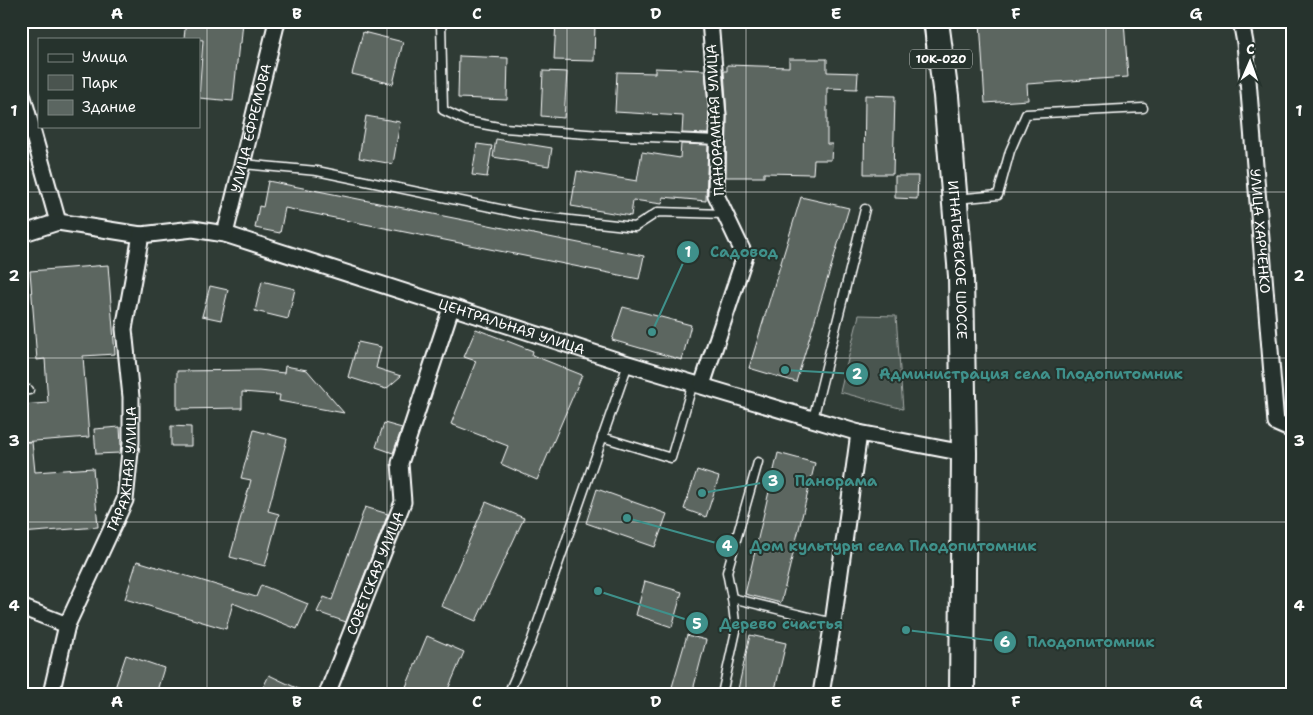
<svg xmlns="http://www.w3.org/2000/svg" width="1313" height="715" font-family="'Shantell Sans',sans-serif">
<rect width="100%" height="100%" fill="#2f3b35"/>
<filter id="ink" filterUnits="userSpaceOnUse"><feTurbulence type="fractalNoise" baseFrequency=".02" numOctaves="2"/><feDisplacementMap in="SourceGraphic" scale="10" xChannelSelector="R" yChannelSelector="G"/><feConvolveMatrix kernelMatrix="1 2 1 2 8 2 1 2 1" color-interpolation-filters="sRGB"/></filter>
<g filter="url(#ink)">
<!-- green -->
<polygon fill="#4a544f" stroke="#a4aaa7" points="859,315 896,316 903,409 840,392"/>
<!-- building -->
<g fill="#5b6661" stroke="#fff">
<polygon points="186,21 243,21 241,43 239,43 233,101 199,98 203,40 184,38"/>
<polygon points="556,21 595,23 594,61 554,60"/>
<polygon points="980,21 1124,21 1128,77 1027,84 1028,100 985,103"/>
<polygon points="363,32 403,42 393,84 352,74"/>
<polygon points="459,56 508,58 507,100 458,98"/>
<polygon points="789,59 827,59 827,72 858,73 857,89 827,88 827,144 832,144 831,160 814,160 813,174 764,173 764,177 726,177 727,116 724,71 727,71 727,65 789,67"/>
<polygon points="655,68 705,70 709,116 708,134 682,133 683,116 615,112 617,72 655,73"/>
<polygon points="543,71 567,72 564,118 541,116"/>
<polygon points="865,95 895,96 893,174 864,174"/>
<polygon points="366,116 400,122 393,164 359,158"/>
<polygon points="496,139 552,148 549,166 493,157"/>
<polygon points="477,144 492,146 487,177 472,175"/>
<polygon points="681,144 708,145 706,201 663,197 662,204 633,200 631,216 571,206 577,171 637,181 642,152 680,158"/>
<polygon points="895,176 918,176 917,199 895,198"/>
<polygon points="268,181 644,256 639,279 285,208 280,233 255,228 259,206 263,207"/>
<polygon points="801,197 849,208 796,382 749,368"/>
<polygon points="108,265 115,354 83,356 89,437 21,442 21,405 48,403 45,359 37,360 30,271"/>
<polygon points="262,281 295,289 288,319 255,311"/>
<polygon points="210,286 228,290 221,320 202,316"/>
<polygon points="623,307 691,325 682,360 612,340"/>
<polygon points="476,329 533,351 532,355 582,375 537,480 501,464 508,446 451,424 476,361 464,357"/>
<polygon points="358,342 381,347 376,368 401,376 386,389 348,377"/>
<polygon points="285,366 307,370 344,413 279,401 280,395 242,392 242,408 177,409 177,371 259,370 284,373"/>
<polygon points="384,423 402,428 393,453 376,447"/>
<polygon points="171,426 191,427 191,446 171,446"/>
<polygon points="120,427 121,445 120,453 96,454 94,429"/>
<polygon points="254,430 287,439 268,511 279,514 265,566 230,557 251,480 241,478"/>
<polygon points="21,442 32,442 35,472 93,468 98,527 21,533"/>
<polygon points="778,453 815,463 781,603 745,594"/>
<polygon points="697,470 719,477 706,517 684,509"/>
<polygon points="597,489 667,514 655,547 586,523"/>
<polygon points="486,502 524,518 476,621 441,606"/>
<polygon points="365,507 388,514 346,622 317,612 324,597 332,600"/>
<polygon points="137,561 256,597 261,585 308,604 297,629 233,603 226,629 125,599"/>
<polygon points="645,581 682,592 672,627 636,615"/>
<polygon points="687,635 706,640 692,694 670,694"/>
<polygon points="750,635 786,643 774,694 737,694"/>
<polygon points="427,636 464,652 446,694 403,694"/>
<polygon points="126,655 164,668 156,694 113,694"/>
<polygon points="269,675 309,694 260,694"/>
</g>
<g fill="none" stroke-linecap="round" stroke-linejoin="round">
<!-- service casing -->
<g stroke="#fff" stroke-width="11">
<g id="service">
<polyline points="441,21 443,110 466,121 504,128 601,135 718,140"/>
<polyline points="243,164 317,171 533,216 635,227 658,212 725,214"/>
<polyline points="956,199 998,195 1010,151 1026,114 1143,108"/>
<polyline points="21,391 29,390"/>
<polyline points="813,419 865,209"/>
<polyline points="602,437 671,458 693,383"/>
<polyline points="732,598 833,623"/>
<polyline points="508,694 531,642 628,364"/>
<polyline points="722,694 736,631 732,598 727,572 758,462"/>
</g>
</g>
<!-- minor casing -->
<g stroke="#fff" stroke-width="19">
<g id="minor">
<path id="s1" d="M1241,21L1245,43L1276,423L1292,430"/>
<polyline points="21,90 58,222"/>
<path id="s2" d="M21,234L58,222L141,235L193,229L225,234L628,364L859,433L964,453"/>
<path id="s3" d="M225,234L277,21"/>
<polyline points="702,385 745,256 716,195 718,116 710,21"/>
<polyline points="21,607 67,625"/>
<path id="s4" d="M51,694L67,625L125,500L131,442V397L124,329L141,235"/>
<path id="s5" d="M327,694L403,502L400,463L451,308"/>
<polyline points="821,694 834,616 859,433"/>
</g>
</g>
<!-- primary casing -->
<g stroke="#fff" stroke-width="28">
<g id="primary">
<path id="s6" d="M936,21L946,96L961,276L964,453L962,694"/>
</g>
</g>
<!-- service -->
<use href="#service" stroke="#26332d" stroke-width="8"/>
<!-- minor -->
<use href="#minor" stroke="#26332d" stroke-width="15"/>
<!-- primary -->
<use href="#primary" stroke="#26332d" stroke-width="24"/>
</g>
</g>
<!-- grid -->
<path fill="none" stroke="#fff" stroke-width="1" stroke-opacity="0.55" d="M207,21V694M387,21V694M567,21V694M746,21V694M926,21V694M1106,21V694M21,192H1292M21,358H1292M21,522H1292"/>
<g text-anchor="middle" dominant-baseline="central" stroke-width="4" stroke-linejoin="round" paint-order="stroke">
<!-- shield labels -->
<rect fill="#26332d" stroke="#bec2c0" stroke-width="1" x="910" y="49.5" width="62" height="19" rx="4"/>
<g font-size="12" font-weight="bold" fill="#fff">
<text x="941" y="59">10К-020</text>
</g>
<!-- street labels -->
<g font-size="14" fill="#fff" stroke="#26332d">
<text transform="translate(715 120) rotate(-93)">ПАНОРАМНАЯ УЛИЦА</text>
<text stroke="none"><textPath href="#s3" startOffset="109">УЛИЦА ЕФРЕМОВА</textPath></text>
<text stroke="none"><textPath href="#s1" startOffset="211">УЛИЦА ХАРЧЕНКО</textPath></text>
<text stroke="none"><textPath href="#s6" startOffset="240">ИГНАТЬЕВСКОЕ ШОССЕ</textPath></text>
<text stroke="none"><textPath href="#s2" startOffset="509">ЦЕНТРАЛЬНАЯ УЛИЦА</textPath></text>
<text stroke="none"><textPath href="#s4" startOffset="239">ГАРАЖНАЯ УЛИЦА</textPath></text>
<text stroke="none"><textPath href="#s5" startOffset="130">СОВЕТСКАЯ УЛИЦА</textPath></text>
</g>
</g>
<!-- callouts -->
<path fill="none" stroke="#3f918b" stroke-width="2" d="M652 332L688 252M785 370L857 374M702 493L773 481M627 518L727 546M598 591L697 623M906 630L1005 642"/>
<g fill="#3f918b" stroke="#26332d" stroke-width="2">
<circle cx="652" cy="332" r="5"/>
<circle cx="785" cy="370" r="5"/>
<circle cx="702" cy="493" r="5"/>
<circle cx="627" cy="518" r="5"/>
<circle cx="598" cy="591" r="5"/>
<circle cx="906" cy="630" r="5"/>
<circle cx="688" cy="252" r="12"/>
<circle cx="857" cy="374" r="12"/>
<circle cx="773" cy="481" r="12"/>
<circle cx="727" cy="546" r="12"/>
<circle cx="697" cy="623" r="12"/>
<circle cx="1005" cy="642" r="12"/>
</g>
<g font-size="15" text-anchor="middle" font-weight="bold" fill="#fff">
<text x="688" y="257">1</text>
<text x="857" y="379">2</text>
<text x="773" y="486">3</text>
<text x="727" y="551">4</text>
<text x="697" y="629">5</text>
<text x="1005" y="647">6</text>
</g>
<g font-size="15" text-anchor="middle" font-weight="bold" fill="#3f918b" stroke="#26332d" stroke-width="4" stroke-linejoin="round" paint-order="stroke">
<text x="744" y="257">Садовод</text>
<text x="1031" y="379">Администрация села Плодопитомник</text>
<text x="836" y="486">Панорама</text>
<text x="893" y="551">Дом культуры села Плодопитомник</text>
<text x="781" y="629">Дерево счастья</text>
<text x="1091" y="647">Плодопитомник</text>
</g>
<!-- margin -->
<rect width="1313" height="715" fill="none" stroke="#26332d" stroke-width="55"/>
<!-- legend -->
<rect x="38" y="38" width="162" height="90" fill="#26332d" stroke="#7d8581"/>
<rect x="48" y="54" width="25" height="8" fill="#26332d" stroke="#7d8581"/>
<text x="82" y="62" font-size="15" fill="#ffffff">Улица</text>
<rect x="48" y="75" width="25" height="15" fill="#4a544f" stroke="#7d8581"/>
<text x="82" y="88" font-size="15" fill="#ffffff">Парк</text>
<rect x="48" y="100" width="25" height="15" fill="#5b6661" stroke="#7d8581"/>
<text x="82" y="112" font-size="15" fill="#ffffff">Здание</text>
<!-- north arrow -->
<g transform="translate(1250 62) rotate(2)" stroke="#26332d" stroke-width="4" paint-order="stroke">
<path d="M0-4L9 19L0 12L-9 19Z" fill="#ffffff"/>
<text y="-8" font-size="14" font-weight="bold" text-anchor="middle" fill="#ffffff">С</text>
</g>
<rect x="28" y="28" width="1258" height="660" fill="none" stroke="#fff" stroke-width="2"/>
<g font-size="16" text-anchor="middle" font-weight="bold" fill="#fff">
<text x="117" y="19">A</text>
<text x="297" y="19">B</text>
<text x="477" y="19">C</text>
<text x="656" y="19">D</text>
<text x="836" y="19">E</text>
<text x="1016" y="19">F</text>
<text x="1196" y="19">G</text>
<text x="14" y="116">1</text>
<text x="1299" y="116">1</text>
<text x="14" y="281">2</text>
<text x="1299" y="281">2</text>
<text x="14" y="446">3</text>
<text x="1299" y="446">3</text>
<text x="14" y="611">4</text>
<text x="1299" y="611">4</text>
<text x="117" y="707">A</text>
<text x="297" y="707">B</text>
<text x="477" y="707">C</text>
<text x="656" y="707">D</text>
<text x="836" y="707">E</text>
<text x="1016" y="707">F</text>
<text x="1196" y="707">G</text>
</g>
</svg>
